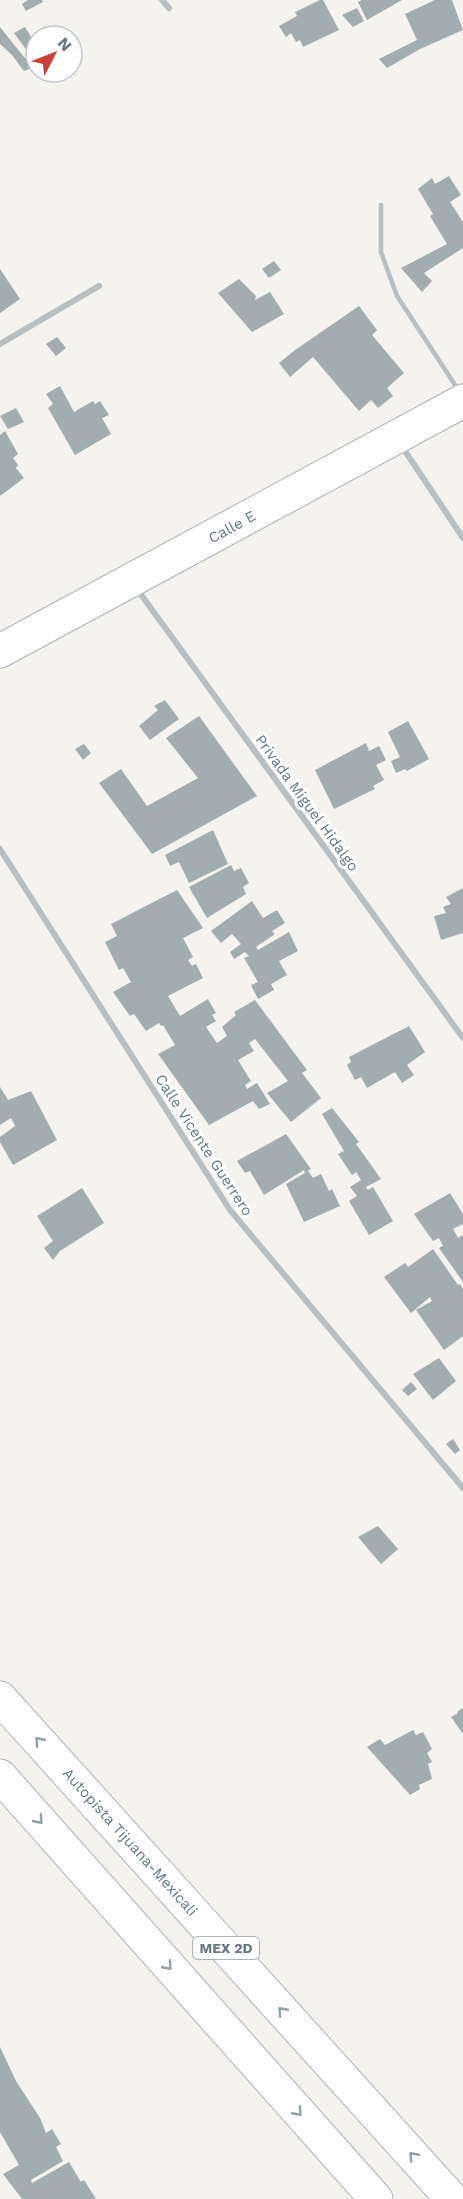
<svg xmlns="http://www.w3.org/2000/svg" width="463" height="2199" font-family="'Work Sans',sans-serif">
<rect width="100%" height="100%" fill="#f4f3f0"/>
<!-- building -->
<g fill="#a3acaf">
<polygon points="28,0 42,0 43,2 26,11 22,4"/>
<polygon points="320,0 323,0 339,30 303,47 300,40 296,42 291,33 286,37 279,26 297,16 295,12"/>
<polygon points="362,0 402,0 367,20 358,2"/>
<polygon points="435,0 452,0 463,30 420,49 387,68 379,59 417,40 405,14"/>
<polygon points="357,8 364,21 353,27 342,15"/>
<polygon points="0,27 32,67 29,69 24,71 12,55 0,44"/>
<polygon points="25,27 36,45 36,63 14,33"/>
<polygon points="449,176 461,195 450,202 463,222 463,248 424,273 432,281 422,292 401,268 447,244 430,216 433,214 418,189 432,178 435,184"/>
<polygon points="274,261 281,270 269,278 262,269"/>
<polygon points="0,269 20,299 0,313"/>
<polygon points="239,279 256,296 255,300 270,292 284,314 252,332 218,293"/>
<polygon points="359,306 377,330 372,335 404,373 387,388 393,396 378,408 371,400 359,411 313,357 290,377 279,363 295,350"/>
<polygon points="57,337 66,348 56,356 46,344"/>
<polygon points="60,386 74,412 93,401 95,404 100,401 109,415 102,418 111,434 75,455 48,408 53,404 46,394"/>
<polygon points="16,408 24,422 8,429 0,416"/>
<polygon points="5,431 18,454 13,458 18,465 16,468 24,478 0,496 0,435"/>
<polygon points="165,700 179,719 150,740 139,726 158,710 154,706"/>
<polygon points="199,716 257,796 152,854 99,783 121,769 147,806 198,778 166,738"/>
<polygon points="408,721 429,759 407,771 405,769 396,773 391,761 400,757 388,732"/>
<polygon points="366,743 369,751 379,746 386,760 376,765 384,780 373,786 375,789 334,809 315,770"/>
<polygon points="84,744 91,753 83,760 75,749"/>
<polygon points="213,830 228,864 189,883 179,862 170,866 165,855"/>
<polygon points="231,865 234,871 241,868 249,883 243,887 246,894 207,918 189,887"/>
<polygon points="463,888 463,933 441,940 434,916 446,913 443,907 451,904 446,897"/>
<polygon points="177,890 203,928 183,938 193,957 188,960 192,966 196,964 203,978 168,996 180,1016 208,999 216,1013 212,1015 216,1021 206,1027 217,1043 227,1036 222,1027 236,1015 234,1012 255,1000 307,1070 302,1073 321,1098 291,1122 267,1093 288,1081 255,1039 249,1043 254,1051 238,1060 251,1081 245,1085 247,1089 257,1083 270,1104 259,1109 253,1101 209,1125 158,1054 175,1045 163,1025 161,1026 159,1023 146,1031 134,1014 130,1016 113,992 131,982 123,968 119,970 105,942 117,936 111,924"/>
<polygon points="252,901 263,918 277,910 285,923 272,931 275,934 256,947 258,950 289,932 298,951 279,961 287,975 271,984 274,990 258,999 251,985 258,982 244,958 249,956 245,952 234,959 230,952 241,944 232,934 221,943 211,931"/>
<polygon points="409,1026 425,1052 407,1065 414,1075 402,1083 395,1072 367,1088 361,1077 355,1080 347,1065 351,1062 349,1057"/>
<polygon points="0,1087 8,1100 31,1091 57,1140 13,1165 0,1142 0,1137 15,1126 11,1118 0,1125"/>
<polygon points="332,1108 359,1142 356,1144 381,1179 366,1187 368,1190 373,1187 393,1221 369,1235 349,1201 357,1196 350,1187 361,1180 356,1172 352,1175 338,1154 344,1151 322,1114"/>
<polygon points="286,1134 311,1169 308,1171 313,1178 321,1174 329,1191 332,1189 340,1206 304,1222 286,1184 305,1173 304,1170 264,1195 250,1171 245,1173 237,1161"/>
<polygon points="82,1188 104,1223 60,1251 53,1260 44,1248 53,1241 37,1216"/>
<polygon points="450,1193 463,1214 463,1224 453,1229 458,1238 463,1235 463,1282 439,1248 443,1246 439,1238 433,1241 414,1214"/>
<polygon points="433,1249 458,1285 460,1284 463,1289 463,1336 444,1350 416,1310 432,1301 430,1297 411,1313 384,1277 405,1263 408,1267"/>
<polygon points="439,1358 456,1381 433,1400 413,1374"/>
<polygon points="411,1382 417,1389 408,1396 402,1390"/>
<polygon points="453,1439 460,1450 455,1454 446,1444"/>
<polygon points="378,1526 398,1549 381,1564 358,1537"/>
<polygon points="463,1708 463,1734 451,1717 458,1713 457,1712"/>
<polygon points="413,1730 416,1735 423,1732 432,1749 427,1753 432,1762 428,1764 432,1779 419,1785 420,1789 410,1795 367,1747 380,1739 385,1745"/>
<polygon points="0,2047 16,2081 40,2118 46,2133 52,2129 61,2144 56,2147 63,2161 31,2180 32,2183 69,2162 81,2182 84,2180 96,2199 22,2199 3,2174 19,2165 0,2132"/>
</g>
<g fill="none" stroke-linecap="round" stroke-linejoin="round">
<!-- secondary casing -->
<g stroke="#abb2b5" stroke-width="35">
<polyline id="secondary" points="0,651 463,401"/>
</g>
<!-- motorway casing -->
<g stroke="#afb3b5" stroke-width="35">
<g id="motorway">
<polyline points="0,1698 452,2199"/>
<polyline points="0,1776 376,2199"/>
</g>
</g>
<!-- service -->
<polyline stroke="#b9bec0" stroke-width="4.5" points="381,205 381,252 397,296 459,391"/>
<!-- minor -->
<g stroke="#b9bec0" stroke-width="6">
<polyline points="162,0 169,8"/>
<polyline points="0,344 99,286"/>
<polyline points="401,445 463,538"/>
<polyline points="137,589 463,1038"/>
<polyline points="0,849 230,1210 463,1488"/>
</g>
<!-- secondary -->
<use href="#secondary" stroke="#fff" stroke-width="33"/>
<!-- motorway -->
<use href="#motorway" stroke="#fff" stroke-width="33"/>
</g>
<!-- one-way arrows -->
<defs><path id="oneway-chevron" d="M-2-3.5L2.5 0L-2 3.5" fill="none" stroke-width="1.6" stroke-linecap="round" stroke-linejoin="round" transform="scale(1.5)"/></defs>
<g stroke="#94a0a5">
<use href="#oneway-chevron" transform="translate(39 1741) rotate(-132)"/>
<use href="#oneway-chevron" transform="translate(39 1820) rotate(48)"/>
<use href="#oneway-chevron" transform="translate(168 1966) rotate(48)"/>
<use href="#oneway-chevron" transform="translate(282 2011) rotate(-132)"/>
<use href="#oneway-chevron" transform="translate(298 2112) rotate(48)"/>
<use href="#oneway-chevron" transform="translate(413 2156) rotate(-132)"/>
</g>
<g text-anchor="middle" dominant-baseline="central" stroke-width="6" stroke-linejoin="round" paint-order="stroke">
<!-- shield labels -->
<rect fill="#fff" stroke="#94a0a5" stroke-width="1.5" x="193" y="1937" width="66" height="22" rx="4.5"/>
<g font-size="14" font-weight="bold" fill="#66777e">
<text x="226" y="1948">MEX 2D</text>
</g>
<!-- street labels -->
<g font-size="15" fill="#66777e" stroke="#fff">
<text transform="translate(232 527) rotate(-29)">Calle E</text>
<text transform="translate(307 803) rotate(54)">Privada Miguel Hidalgo</text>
<text transform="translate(204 1145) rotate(57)">Calle Vicente Guerrero</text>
<text transform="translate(130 1842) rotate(48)">Autopista Tijuana-Mexicali</text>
</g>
</g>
<!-- north arrow -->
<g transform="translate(54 54) rotate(48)"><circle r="28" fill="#ffffff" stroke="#c2c9cb" stroke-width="1.5"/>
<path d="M0-4.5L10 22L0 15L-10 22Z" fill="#cd4037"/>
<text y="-9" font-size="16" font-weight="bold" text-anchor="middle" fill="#66777e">N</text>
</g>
</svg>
